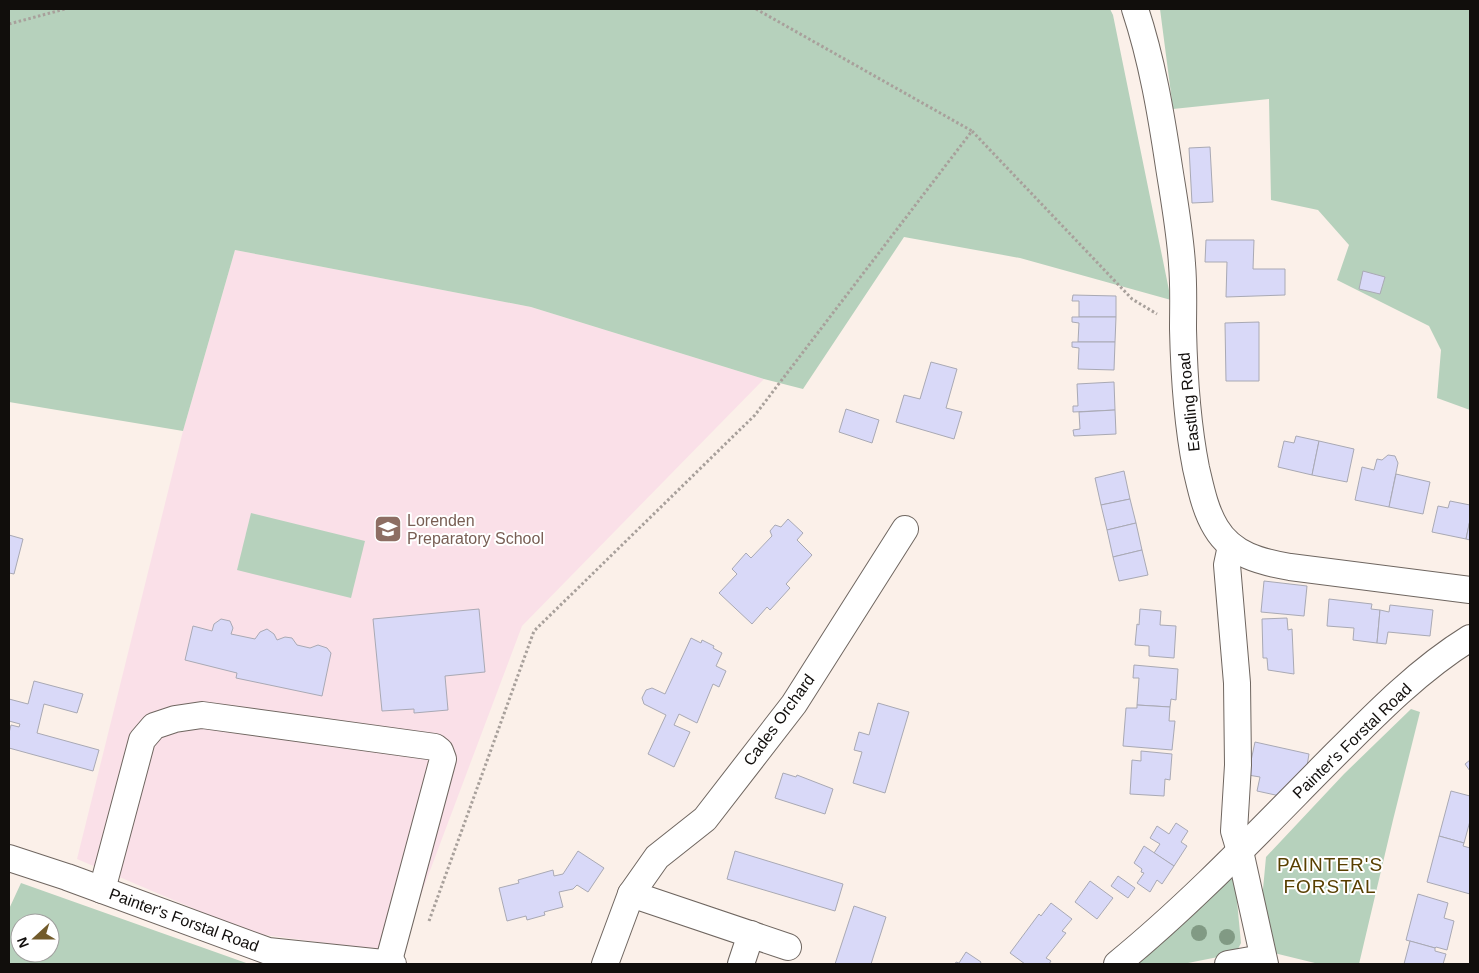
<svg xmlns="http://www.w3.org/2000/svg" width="1479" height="973" font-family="Helvetica,sans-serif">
<rect width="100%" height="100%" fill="#fbf0e9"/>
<!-- education -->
<polygon fill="#fae0e8" points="235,250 531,307 764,379 522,626 399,953 251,933 77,859 183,431"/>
<!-- green -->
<g fill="#b6d1bc" fill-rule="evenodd">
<polygon points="9,9 1110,9 1113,15 1171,300 1020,258 904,237 803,389 764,379 531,307 235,250 183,431 9,402"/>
<polygon points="1160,9 1470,9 1470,410 1437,398 1441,350 1429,326 1337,280 1349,245 1318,210 1271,200 1269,99 1173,109"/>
<polygon points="251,513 365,541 351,598 237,570"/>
<polygon points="1411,709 1420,712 1393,820 1359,964 1319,964 1270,952 1262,900 1266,857 1344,774"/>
<polygon points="1227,877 1233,877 1235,880 1241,943 1237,951 1233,954 1183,964 1132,964"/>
<path d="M21,883L249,964H9V909ZM20,923H50V953H20Z"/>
</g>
<!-- building -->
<g fill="#d9d9f8" stroke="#a9a9b4">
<polygon points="1210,147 1213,202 1192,203 1189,148"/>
<polygon points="1206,240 1254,240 1253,269 1285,269 1285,295 1226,297 1227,262 1205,262"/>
<polygon points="1363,271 1385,277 1380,294 1359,289"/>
<polygon points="1073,295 1116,296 1116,317 1079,317 1079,301 1072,301"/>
<polygon points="1072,317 1116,317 1115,342 1078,342 1079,323 1072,322"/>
<polygon points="1259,322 1259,381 1226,381 1225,323"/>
<polygon points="1072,342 1115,342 1114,370 1078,369 1079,348 1072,347"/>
<polygon points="931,362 957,369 946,408 962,412 954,439 896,422 904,395 920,399"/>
<polygon points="1114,382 1115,410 1073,412 1073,406 1078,406 1077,384"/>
<polygon points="846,409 879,420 872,443 839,432"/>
<polygon points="1115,410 1116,434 1074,436 1073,430 1080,429 1079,412"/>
<polygon points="1296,436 1319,441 1312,475 1278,467 1284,441 1294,443"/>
<polygon points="1319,441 1354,449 1347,482 1312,475"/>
<polygon points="1388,455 1395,456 1398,463 1389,507 1355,500 1362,467 1374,470 1377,459 1382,460"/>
<polygon points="1124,471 1130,499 1101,505 1095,478"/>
<polygon points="1396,474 1430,482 1423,514 1389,507"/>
<polygon points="1130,499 1136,523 1107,530 1101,505"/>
<polygon points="1450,501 1470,505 1470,520 1466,539 1432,532 1438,506 1448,508"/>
<polygon points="788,519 803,533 797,540 812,555 786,584 790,588 770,610 767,607 752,624 719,593 737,574 732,569 746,553 751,558 772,536 770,531 775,525 781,527"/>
<polygon points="1470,520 1470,540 1466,539"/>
<polygon points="1136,523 1142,550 1113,557 1107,530"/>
<polygon points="9,535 23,539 14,574 9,573"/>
<polygon points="1142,550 1148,575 1119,581 1113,557"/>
<polygon points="1264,581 1307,586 1304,616 1261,612"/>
<polygon points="1329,599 1372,604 1371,609 1380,610 1377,643 1353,640 1354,628 1327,626"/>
<polygon points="1390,605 1433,610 1430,636 1388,632 1386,644 1377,643 1380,610 1389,612"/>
<polygon points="479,609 485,672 445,676 448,710 414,713 414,709 382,711 373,619"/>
<polygon points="1140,609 1161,611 1160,625 1176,626 1174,658 1149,656 1149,646 1135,645 1137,624 1139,625"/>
<polygon points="1287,618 1288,630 1292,629 1294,674 1268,670 1267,658 1263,658 1262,619"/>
<polygon points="221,619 230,621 233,628 231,634 255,639 260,632 267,629 274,634 277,640 285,637 292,638 297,645 310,648 318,645 327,648 331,653 322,696 236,678 237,673 185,660 193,626 212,631 214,624"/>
<polygon points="691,638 701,643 702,640 714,646 713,648 722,653 716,666 726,671 719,687 713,684 697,723 679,714 674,725 690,732 674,767 648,754 666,715 644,704 642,698 646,690 652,688 665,694"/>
<polygon points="1134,665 1178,669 1176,700 1171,699 1170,707 1137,705 1139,678 1133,678"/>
<polygon points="34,681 83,694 77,713 44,704 37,733 99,750 93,771 9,748 9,733 11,725 19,727 20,724 9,721 9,699 28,704"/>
<polygon points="878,703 909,712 885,793 853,783 862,752 854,750 859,732 869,735"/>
<polygon points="1137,705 1170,707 1169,721 1175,721 1172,750 1123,746 1126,708 1137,708"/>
<polygon points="1255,742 1309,754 1307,766 1280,796 1257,791 1260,777 1248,775"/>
<polygon points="1141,751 1172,754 1170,780 1165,779 1164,796 1130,794 1132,760 1141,761"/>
<polygon points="1470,760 1470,771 1465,764"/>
<polygon points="783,773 796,777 797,775 833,789 825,814 775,798"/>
<polygon points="1451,791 1470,796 1470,821 1464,843 1439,836"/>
<polygon points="1176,823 1188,831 1181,842 1187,846 1174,866 1154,853 1160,844 1150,838 1157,826 1169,834"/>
<polygon points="1439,836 1464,843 1463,846 1470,848 1470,894 1427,882"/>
<polygon points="1144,846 1174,866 1162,884 1157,880 1150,892 1137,883 1144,873 1141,872 1142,869 1134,863"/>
<polygon points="578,851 604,868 588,892 577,885 573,889 559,892 563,907 544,912 545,915 527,920 526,916 507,921 499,888 519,883 518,880 553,870 554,876 563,874"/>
<polygon points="735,851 843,884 835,911 727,879"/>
<polygon points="1118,876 1135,888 1128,898 1111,886"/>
<polygon points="1090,881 1113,898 1097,919 1075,902"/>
<polygon points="1418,894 1448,903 1444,918 1454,921 1447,950 1436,947 1435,948 1406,940"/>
<polygon points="1051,903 1072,919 1062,931 1066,933 1046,958 1051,961 1049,964 1025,964 1010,953 1039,914 1041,916"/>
<polygon points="854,906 886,917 871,964 835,964"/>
<polygon points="1410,941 1435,948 1435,951 1446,954 1443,964 1404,964"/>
<polygon points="966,952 981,962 980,964 955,964 956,962 959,963"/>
</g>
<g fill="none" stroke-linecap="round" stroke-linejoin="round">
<!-- minor casing -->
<g stroke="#6f6660" stroke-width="28">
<g id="minor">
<path d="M1135,9C1152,60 1161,114 1169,167C1174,199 1180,232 1182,264C1184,286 1183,307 1183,329C1184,375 1187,422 1196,468C1201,489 1205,510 1216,528C1232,555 1261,562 1290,567L1470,590"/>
<polyline points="1231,546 1227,565 1237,683 1238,765 1234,831 1240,851 1265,964"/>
<polyline points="9,858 67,877 268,951 393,964"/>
<polyline points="102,890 142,740 154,726 175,719 202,715 435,747 440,751 443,759 388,964"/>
<polyline points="631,894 788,947"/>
<polyline points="605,964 631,894 657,857 705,819 794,704 905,529"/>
<polyline points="741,964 751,934"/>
<path d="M1117,964C1188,906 1252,839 1317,773C1365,725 1412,674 1470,638"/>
<polyline points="1228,964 1262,958"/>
</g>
</g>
<!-- path -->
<g stroke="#a8a09b" stroke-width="3" stroke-dasharray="2.5 2.5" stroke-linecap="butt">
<polyline points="756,9 972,131"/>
<polyline points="9,24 65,9"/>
<polyline points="429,921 534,631 755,415 972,131 1132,299 1157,314"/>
</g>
<!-- minor -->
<use href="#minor" stroke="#fff" stroke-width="26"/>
</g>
<!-- trees -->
<g fill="#819a84">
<circle cx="1199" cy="933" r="8"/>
<circle cx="1227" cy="937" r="8"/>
</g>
<!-- icons -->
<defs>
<g id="school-square" transform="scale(1.4375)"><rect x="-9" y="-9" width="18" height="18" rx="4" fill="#8d6e63" stroke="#fff"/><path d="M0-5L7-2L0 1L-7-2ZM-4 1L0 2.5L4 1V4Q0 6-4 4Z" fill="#fff"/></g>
</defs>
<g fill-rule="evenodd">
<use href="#school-square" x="388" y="529"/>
</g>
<g text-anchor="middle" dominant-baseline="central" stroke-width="4" stroke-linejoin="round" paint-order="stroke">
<!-- street labels -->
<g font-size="16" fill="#110e0c" stroke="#fff">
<text transform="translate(1189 402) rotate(-96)">Eastling Road</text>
<text transform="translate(779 720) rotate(-54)">Cades Orchard</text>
<text transform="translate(1352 741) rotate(-44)">Painter's Forstal Road</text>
<text transform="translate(184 920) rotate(20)">Painter's Forstal Road</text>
</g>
<!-- education labels -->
<g font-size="16" fill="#785e54" stroke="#fff" text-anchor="start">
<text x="407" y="520">Lorenden<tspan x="407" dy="18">Preparatory School</tspan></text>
</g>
<!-- quarter labels -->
<g font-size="19" letter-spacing="1" fill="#583f00" stroke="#fff">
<text x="1330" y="864">PAINTER'S<tspan x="1330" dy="22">FORSTAL</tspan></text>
</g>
</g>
<!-- border -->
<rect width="1479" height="973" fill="none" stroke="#110e0c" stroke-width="20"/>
<!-- north arrow -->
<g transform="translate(35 938) rotate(249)"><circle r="24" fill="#ffffff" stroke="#a09f9e"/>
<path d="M0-4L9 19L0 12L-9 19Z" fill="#725b2b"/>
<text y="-8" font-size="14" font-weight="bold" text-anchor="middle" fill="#110e0c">N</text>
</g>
</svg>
